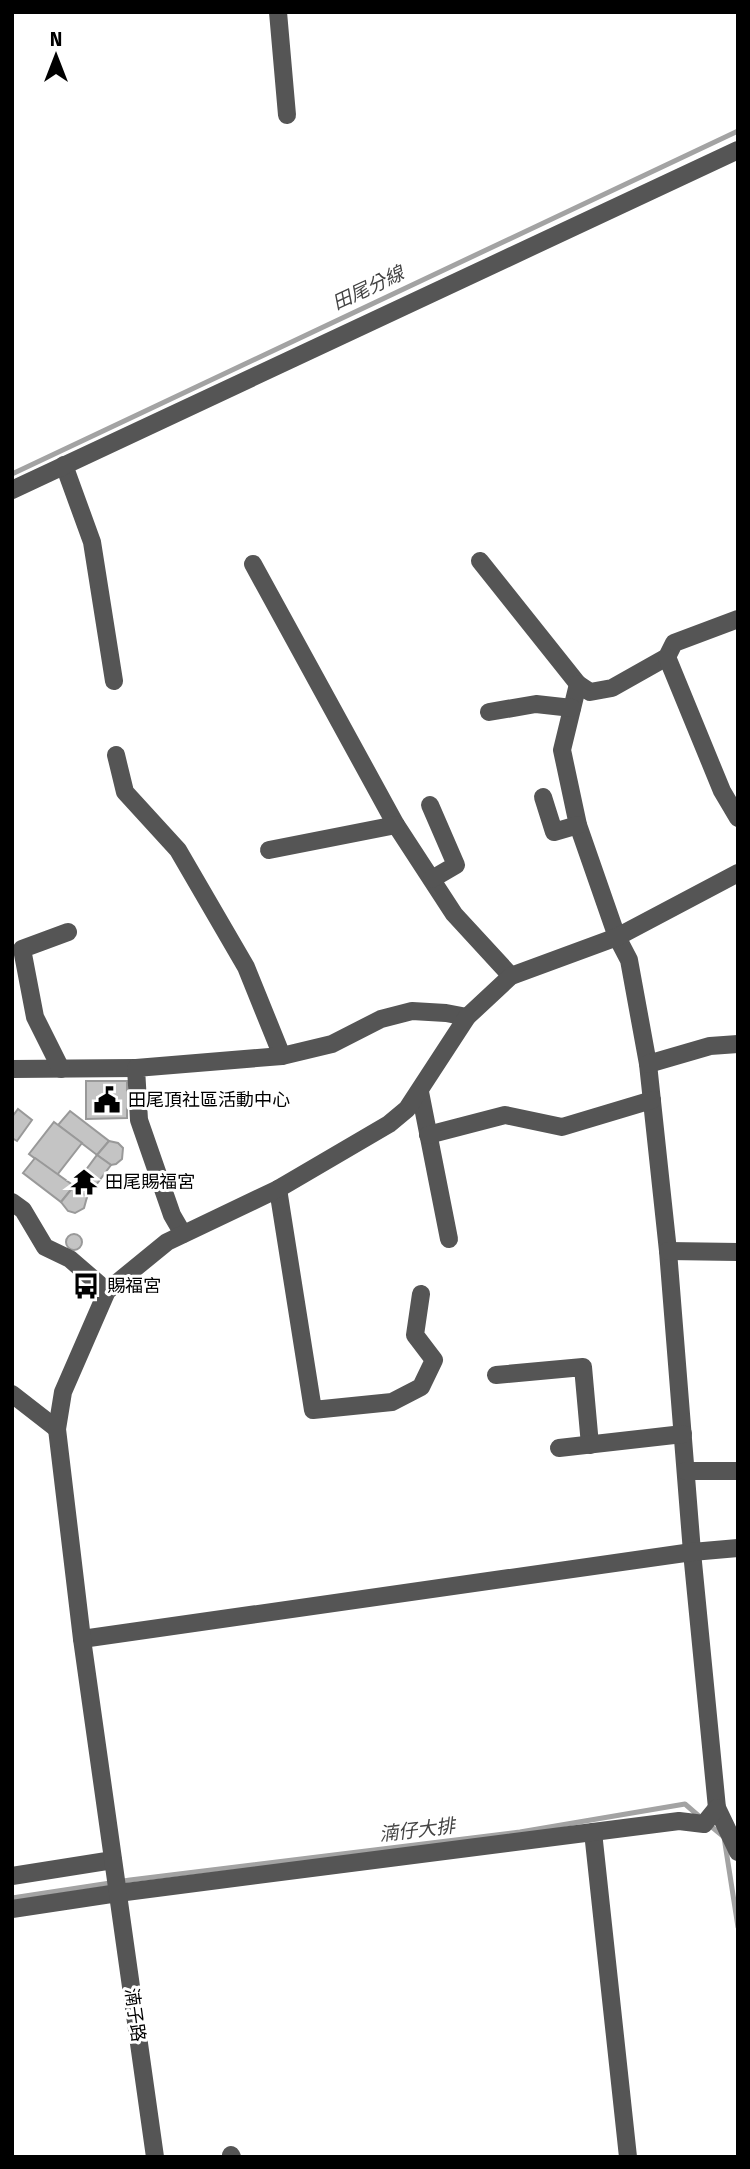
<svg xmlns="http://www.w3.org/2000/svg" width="750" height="2169" font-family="'Fira Sans','Noto Sans TC',sans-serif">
<rect width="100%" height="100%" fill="#fff"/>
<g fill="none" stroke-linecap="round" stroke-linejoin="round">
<!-- stream -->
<g stroke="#a3a3a3" stroke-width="5">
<polyline points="12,474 738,131"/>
<polyline points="707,1823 724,1837 738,1927"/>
<polyline points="12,1898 130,1880 520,1832 685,1804 700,1817"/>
</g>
</g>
<!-- building -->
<g fill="#c4c4c4" stroke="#999" stroke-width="2">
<polygon points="86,1081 127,1081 127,1118 86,1119"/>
<polygon points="18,1109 32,1120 17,1141 12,1138 12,1117"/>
<polygon points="70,1111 109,1141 97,1155 58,1125"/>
<polygon points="54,1122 82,1143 57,1175 29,1154"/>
<polygon points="109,1141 118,1143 123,1148 122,1159 116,1164 111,1165 97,1155"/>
<polygon points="97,1155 111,1165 87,1197 74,1186"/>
<polygon points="35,1158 74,1186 61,1202 23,1173"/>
<polygon points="74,1186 87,1197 84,1208 75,1213 68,1211 61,1202"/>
<circle cx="74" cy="1242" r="8"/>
</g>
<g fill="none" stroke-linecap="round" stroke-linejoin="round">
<!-- minor -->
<g stroke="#555" stroke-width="18">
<polyline points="278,12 287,115"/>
<polyline points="64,465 92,542 114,681"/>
<polyline points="12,490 738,150"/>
<polyline points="480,561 578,684"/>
<polyline points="253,564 396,825 454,914 511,976"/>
<polyline points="738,619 674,643 667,657 612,688 590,692 578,684 562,750 578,825 617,937 629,960 648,1064 668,1251 692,1552 717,1808 738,1852"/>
<polyline points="667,657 722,791 738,818"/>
<polyline points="489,712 536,704 572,708"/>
<polyline points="116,755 125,792 178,850 246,967 282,1056"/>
<polyline points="543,797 554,832 578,825"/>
<polyline points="430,805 456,865 432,879"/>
<polyline points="269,850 396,825"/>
<polyline points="648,1064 710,1046 738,1044"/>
<polyline points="12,1069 136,1068"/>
<polyline points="61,1069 35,1017 22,949 68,932"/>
<polyline points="420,1092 449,1239"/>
<polyline points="428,1135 505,1115 562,1127 652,1100"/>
<polyline points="278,1189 313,1410 392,1402 421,1387 434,1360 415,1335 421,1294"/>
<polyline points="12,1202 23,1210 45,1247 70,1259 107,1291"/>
<polyline points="183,1234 172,1215 139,1120 136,1068 282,1056 332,1044 381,1019 412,1011 446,1013 467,1017"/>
<polyline points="668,1251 738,1252"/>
<polyline points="496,1375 583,1367 590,1445"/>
<polyline points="12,1394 57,1429"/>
<polyline points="559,1448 683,1434"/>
<polyline points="686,1471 738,1471"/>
<polyline points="82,1639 692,1552 738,1548"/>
<polyline points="593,1832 628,2157"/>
<polyline points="12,1876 113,1860"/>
<polyline points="12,1909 118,1893 679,1821 704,1824 717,1808"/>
<polyline points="231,2155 232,2157"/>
<polyline points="155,2157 82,1639 57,1429 63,1392 107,1291 167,1242 278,1189 389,1124 407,1109 467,1017 511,976 617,937 738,873"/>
</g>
</g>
<!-- icons -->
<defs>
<g id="civic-bare" transform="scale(2.1)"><path d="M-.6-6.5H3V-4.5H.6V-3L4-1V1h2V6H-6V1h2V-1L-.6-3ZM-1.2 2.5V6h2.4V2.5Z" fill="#000" stroke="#fff" stroke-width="2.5" paint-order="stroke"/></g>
<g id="temple-bare" transform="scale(2.1)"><path d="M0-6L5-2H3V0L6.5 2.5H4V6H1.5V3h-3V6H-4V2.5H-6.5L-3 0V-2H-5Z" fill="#000" stroke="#fff" stroke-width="2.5" paint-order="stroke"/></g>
<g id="bus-bare" transform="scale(2.1)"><path d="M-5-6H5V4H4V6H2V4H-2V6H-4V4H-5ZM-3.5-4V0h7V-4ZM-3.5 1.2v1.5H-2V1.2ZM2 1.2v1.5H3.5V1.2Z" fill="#000" stroke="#fff" stroke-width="2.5" paint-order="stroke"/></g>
</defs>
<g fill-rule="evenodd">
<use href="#civic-bare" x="107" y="1100"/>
<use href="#temple-bare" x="84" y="1182"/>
<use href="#bus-bare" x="86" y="1286"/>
</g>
<g text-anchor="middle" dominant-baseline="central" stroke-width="6" stroke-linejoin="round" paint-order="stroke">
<!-- poi labels -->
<g font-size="18" fill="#000" stroke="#fff" text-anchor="start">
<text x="128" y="1100">田尾頂社區活動中心</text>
<text x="105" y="1182">田尾賜福宮</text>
<text x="107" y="1286">賜福宮</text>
</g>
<!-- street labels -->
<g font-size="18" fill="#000" stroke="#fff">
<text transform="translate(135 2015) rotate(82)">湳子路</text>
</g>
<!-- water labels -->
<g font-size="19" font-style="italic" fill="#444" stroke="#fff">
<text transform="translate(368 288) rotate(-25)">田尾分線</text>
<text transform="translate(417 1830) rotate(-7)">湳仔大排</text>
</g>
</g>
<!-- border -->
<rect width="750" height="2169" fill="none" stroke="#000000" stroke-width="28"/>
<!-- north arrow -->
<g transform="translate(56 56)" stroke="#ffffff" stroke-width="5" paint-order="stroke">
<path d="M0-5L12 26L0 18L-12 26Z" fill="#000000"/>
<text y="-10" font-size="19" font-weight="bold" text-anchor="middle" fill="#000000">N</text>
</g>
</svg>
